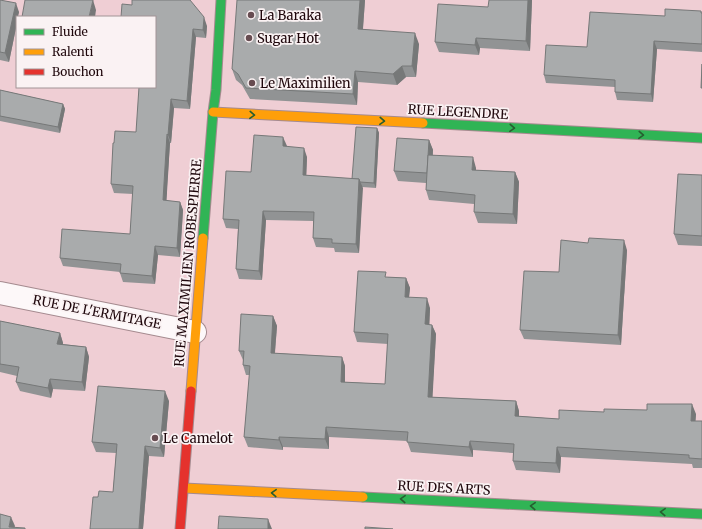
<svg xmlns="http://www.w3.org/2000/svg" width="702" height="529" font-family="Merriweather,serif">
<rect width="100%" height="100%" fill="#efced4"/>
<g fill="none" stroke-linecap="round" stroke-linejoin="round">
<!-- street casing -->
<g stroke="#a58a8f" stroke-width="24">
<polyline id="street" points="0,293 195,332"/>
</g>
<!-- fast casing -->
<g stroke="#a58a8f" stroke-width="11">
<g id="fast">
<polyline points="423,123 702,138"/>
<polyline points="203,238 213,112 216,90 221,0"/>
<polyline points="363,497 702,514"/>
</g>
</g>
<!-- slow casing -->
<g stroke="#a58a8f" stroke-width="11">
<g id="slow">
<polyline points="213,112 423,123"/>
<polyline points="191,391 203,238"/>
<polyline points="184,488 363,497"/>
</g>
</g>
<!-- jam casing -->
<g stroke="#a58a8f" stroke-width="11">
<polyline id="jam" points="180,529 191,391"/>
</g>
<!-- street -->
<use href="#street" stroke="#fdf8f9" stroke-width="22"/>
<!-- fast -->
<use href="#fast" stroke="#30b455" stroke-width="9"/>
<!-- slow -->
<use href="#slow" stroke="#ff9f0a" stroke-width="9"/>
<!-- jam -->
<use href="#jam" stroke="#e5322d" stroke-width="9"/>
</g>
<!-- wall -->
<g fill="#919394">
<polygon points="0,0 19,12 17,17 17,23 9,62 0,60"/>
<polygon points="365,0 363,29 419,44 416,77 406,77 397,85 358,82 357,105 250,99 242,85 236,80 232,69"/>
<polygon points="532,0 530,51 480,48 479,55 439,52 435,42 488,7"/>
<polygon points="701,11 702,13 702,52 657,49 653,102 617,100 615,92 615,87 546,83 544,75 587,47 665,16"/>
<polygon points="155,17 207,26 206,38 196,37 190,109 174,108 171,143 170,143 166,201 180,202 183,210 180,257 158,255 155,284 123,282 120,273 120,272 63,266 60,258 130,234 133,194 114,193 111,184 114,143 136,132"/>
<polygon points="0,90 63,104 65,109 60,133 0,121"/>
<polygon points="377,128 379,133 376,188 362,187 359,253 335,252 334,248 316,247 313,238 313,221 266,220 262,280 239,279 236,269 238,229 226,228 223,219 251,172 287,146 287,147 307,157 306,175 352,179"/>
<polygon points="429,140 433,150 433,155 476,168 476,170 515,172 519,182 517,224 478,223 474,212 474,204 429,200 426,190 426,183 398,181 394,171"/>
<polygon points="702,175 702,246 678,245 674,234"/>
<polygon points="627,250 621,345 524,339 520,330 559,272"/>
<polygon points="388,277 406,278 410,288 409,297 430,308 429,325 432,325 436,334 432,397 516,401 519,411 519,416 559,419 604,412 696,414 695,421 702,421 702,468 693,468 692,464 561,457 560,473 516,470 513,461 513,453 473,450 473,457 411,452 407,441 329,437 329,449 283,447 283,450 248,447 244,437 250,375 246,375 243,365 243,360 239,351 273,316 277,326 275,353 342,357 345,366 345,382 385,384 388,344 357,342 354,332"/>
<polygon points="0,321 60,333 63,343 63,344 86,347 89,357 85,391 53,389 51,398 20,391 16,382 17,376 0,372"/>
<polygon points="169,401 164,457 149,456 143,529 98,497 113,492 116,453 96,452 92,442"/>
</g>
<!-- shaded-wall -->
<g fill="#767878">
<polygon points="93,0 96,10 95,17 89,17"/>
<polygon points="360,0 365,0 362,40 358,29"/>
<polygon points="528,0 532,0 530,51 526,41"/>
<polygon points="16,3 19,12 18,17 17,17 17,23 9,62 5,53"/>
<polygon points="204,17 207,26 206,38 203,30"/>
<polygon points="193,29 196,37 190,109 187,101"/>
<polygon points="415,33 419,44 416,77 412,66"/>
<polygon points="476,38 480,48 479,55 475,45"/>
<polygon points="654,41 657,49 653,102 651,94"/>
<polygon points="402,66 406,77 397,85 393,74"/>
<polygon points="355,71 358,82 357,105 353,94"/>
<polygon points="171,99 174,108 171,143 168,135"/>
<polygon points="63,104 65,109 60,133 58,127"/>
<polygon points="377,128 379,133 376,188 374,183"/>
<polygon points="167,134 170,143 166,209 163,200"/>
<polygon points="283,137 287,146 286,156 283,146"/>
<polygon points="429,140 433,150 430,183 427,173"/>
<polygon points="304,148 307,157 306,184 303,175"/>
<polygon points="473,157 476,168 476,180 472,170"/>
<polygon points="515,172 519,182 517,224 513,214"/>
<polygon points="359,179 363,188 359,253 356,244"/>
<polygon points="180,202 183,210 180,257 177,248"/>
<polygon points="263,211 266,220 262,280 259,271"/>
<polygon points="624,240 627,250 621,345 618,335"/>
<polygon points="155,246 158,255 155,284 152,276"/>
<polygon points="406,278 410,288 408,306 405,297"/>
<polygon points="427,298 430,308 429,334 425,324"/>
<polygon points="273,316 277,326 274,362 271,353"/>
<polygon points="432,325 436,334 432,407 428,397"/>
<polygon points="60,333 63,343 61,353 57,344"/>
<polygon points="86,347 89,357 85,391 82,382"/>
<polygon points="342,357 345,366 345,391 341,382"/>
<polygon points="50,379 53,389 51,398 48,388"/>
<polygon points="165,391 169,401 164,457 160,448"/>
<polygon points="516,401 519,411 519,426 515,416"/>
<polygon points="692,404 696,414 695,431 691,421"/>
<polygon points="326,427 329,437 329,449 325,439"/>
<polygon points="279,437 283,447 283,450 279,440"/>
<polygon points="470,441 473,450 473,457 469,447"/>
<polygon points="145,446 149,456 143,529 139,529"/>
<polygon points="557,447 561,457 560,473 556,463"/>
<polygon points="11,517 15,526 14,529 9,527"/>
<polygon points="268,519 272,529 268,529"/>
</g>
<!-- building -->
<g fill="#a9abac" stroke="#767878">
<polygon points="0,0 16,3 5,53 0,52"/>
<polygon points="25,0 93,0 89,17 22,17"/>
<polygon points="132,0 190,0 204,17 203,30 193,29 187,101 171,99 168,135 167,134 163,200 180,202 177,248 155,246 152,276 120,273 121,264 60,258 62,229 130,234 133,186 111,184 113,143 114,143 115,131 136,132 139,87 155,87 155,17 121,17 122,4 132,5"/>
<polygon points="237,0 360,0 358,29 415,33 412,66 402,66 393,74 355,71 353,94 246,88 238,74 232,69"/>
<polygon points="489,0 528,0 526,41 476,38 475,45 435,42 438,4 488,7"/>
<polygon points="665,9 701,11 701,13 702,13 702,44 654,41 651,94 615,92 615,80 544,75 546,45 587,47 590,12 665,16"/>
<polygon points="702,64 702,88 701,88"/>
<polygon points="0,90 63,104 58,127 0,116"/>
<polygon points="356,127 377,128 374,183 360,182 359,179 352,179"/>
<polygon points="254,135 283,137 283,146 304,148 303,175 359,179 356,244 332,243 332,239 313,238 314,212 263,211 259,271 236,269 239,220 223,219 226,171 251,172"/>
<polygon points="397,138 429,140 427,173 394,171"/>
<polygon points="428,155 473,157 472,170 515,172 513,214 474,212 475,195 426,190"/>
<polygon points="678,174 702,175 702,236 674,234"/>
<polygon points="589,238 624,240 618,335 520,330 524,271 559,272 561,240 588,243"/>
<polygon points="358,271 386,272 385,277 406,278 405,297 427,298 425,324 432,325 428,397 516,401 515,416 559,419 559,410 604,412 604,409 647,410 647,404 692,404 691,421 702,421 702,459 689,458 689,455 557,447 556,463 513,461 514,444 470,441 469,447 407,442 408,432 326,427 325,439 279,437 279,440 244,437 250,366 243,365 244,351 239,351 241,314 273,316 271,353 342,357 341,382 385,384 388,334 354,332"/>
<polygon points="0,321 60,333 57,344 86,347 82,382 50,379 48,388 16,382 19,367 0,364"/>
<polygon points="98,386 165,391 160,448 145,446 139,529 90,529 93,497 98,497 99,491 113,492 117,444 92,442"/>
<polygon points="0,514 11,517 9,527 25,528 25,529 0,529"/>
<polygon points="219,516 268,519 268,529 218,529"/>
<polygon points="365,527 393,529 365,529"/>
</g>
<!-- one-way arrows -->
<defs><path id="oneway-chevron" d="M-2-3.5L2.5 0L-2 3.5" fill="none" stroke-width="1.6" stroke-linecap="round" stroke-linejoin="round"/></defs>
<g stroke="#275d30">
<use href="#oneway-chevron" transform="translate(252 115) rotate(3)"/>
<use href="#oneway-chevron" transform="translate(382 121) rotate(3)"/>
<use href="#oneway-chevron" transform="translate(512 128) rotate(3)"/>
<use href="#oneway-chevron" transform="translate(641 135) rotate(3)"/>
<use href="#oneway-chevron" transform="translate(274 493) rotate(-177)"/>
<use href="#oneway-chevron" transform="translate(403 499) rotate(-177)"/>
<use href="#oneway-chevron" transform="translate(533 506) rotate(-177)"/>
<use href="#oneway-chevron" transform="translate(663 512) rotate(-177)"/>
</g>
<!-- markers -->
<g fill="#674c51" stroke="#faf2f3" stroke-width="1.5">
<circle cx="251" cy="15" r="4"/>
<circle cx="249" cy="38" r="4"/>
<circle cx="252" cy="83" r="4"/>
<circle cx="155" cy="438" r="4"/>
</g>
<g text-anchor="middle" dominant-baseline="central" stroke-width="3.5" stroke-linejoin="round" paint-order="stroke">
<!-- poi labels -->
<g font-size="13" fill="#1e060b" stroke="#faf2f3" text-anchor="start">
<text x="259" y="15">La Baraka</text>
<text x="257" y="38">Sugar Hot</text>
<text x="260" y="83">Le Maximilien</text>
<text x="163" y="438">Le Camelot</text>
</g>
<!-- street labels -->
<g font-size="13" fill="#1e060b" stroke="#faf2f3">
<text transform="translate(458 112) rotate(3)">RUE LEGENDRE</text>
<text transform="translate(188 263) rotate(-85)">RUE MAXIMILIEN ROBESPIERRE</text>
<text transform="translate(97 312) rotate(11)">RUE DE L'ERMITAGE</text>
<text transform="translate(444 488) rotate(3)">RUE DES ARTS</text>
</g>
</g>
<!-- legend -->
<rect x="16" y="16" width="140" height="72" fill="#faf2f3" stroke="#a29496"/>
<rect x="24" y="29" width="20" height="6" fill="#30b455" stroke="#a29496"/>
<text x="52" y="36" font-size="12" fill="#1e060b">Fluide</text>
<rect x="24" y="49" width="20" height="6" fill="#ff9f0a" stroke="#a29496"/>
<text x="52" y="56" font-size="12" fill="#1e060b">Ralenti</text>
<rect x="24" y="69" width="20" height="6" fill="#e5322d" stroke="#a29496"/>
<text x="52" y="76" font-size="12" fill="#1e060b">Bouchon</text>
</svg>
